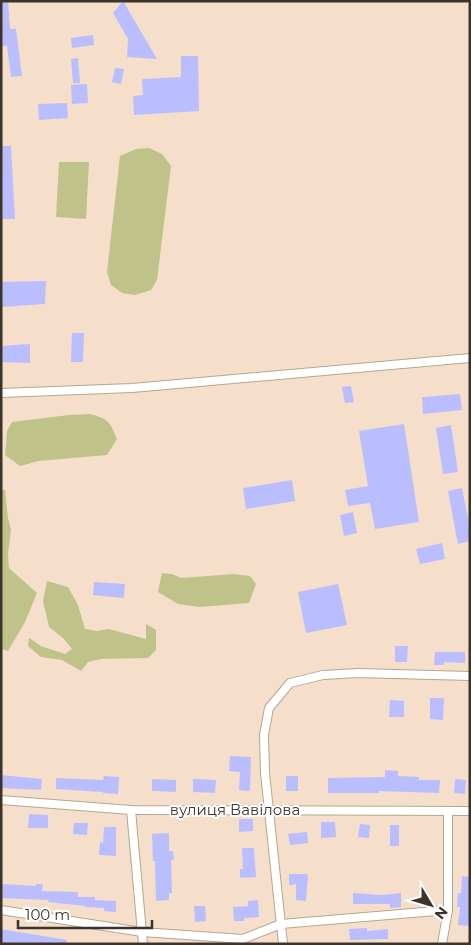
<svg xmlns="http://www.w3.org/2000/svg" width="471" height="945" font-family="Montserrat,sans-serif">
<rect width="100%" height="100%" fill="#f5dfca"/>
<!-- green -->
<g fill="#bfc38a">
<polygon points="149,148 162,154 171,166 157,280 151,290 135,295 122,293 111,285 107,272 120,156 136,149"/>
<polygon points="59,162 89,162 86,219 56,217"/>
<path d="M90,414C109,419 110,422 117,439L107,455L39,461L20,466L5,455L7,431L12,422L69,415Z"/>
<polygon points="1,489 5,490 8,518 11,530 8,554 9,568 37,593 25,622 8,651 1,649"/>
<polygon points="162,573 171,574 182,578 233,574 250,576 256,584 249,603 199,607 178,604 158,592"/>
<polygon points="47,581 68,587 78,605 85,629 97,631 109,629 146,639 146,624 156,630 156,650 148,658 101,659 88,662 81,671 62,660 41,657 28,646 29,638 41,646 65,654 72,649 63,638 49,627 43,601"/>
</g>
<!-- building -->
<g fill="#babefe">
<polygon points="1,1 8,1 10,29 16,29 22,76 11,77 7,46 1,46"/>
<polygon points="123,1 157,59 127,57 128,39 113,13"/>
<polygon points="93,35 94,45 72,48 71,38"/>
<polygon points="181,56 198,56 199,111 134,115 133,96 143,95 142,79 181,77"/>
<polygon points="78,58 80,83 73,83 71,59"/>
<polygon points="115,68 124,69 121,84 112,82"/>
<polygon points="87,84 88,103 72,104 71,85"/>
<polygon points="67,103 68,118 39,120 38,104"/>
<polygon points="1,146 11,146 15,219 1,219"/>
<polygon points="46,281 45,304 1,307 1,282"/>
<polygon points="72,333 84,333 83,362 71,362"/>
<polygon points="30,344 30,363 1,362 1,346"/>
<polygon points="351,386 354,402 345,403 342,387"/>
<polygon points="460,394 462,410 423,414 422,397"/>
<polygon points="404,424 419,522 375,529 370,503 348,506 345,490 368,486 359,431"/>
<polygon points="451,425 458,472 443,474 436,428"/>
<polygon points="292,480 295,501 246,509 243,488"/>
<polygon points="462,488 470,529 470,541 458,544 448,491"/>
<polygon points="353,512 357,533 344,536 340,515"/>
<polygon points="442,543 445,559 420,564 416,549"/>
<polygon points="94,582 125,584 124,598 93,595"/>
<polygon points="338,584 347,625 306,633 298,592"/>
<polygon points="395,646 408,646 407,662 395,662"/>
<polygon points="435,652 465,652 465,663 444,662 444,665 434,665"/>
<polygon points="430,698 444,698 443,720 430,719"/>
<polygon points="390,700 404,701 404,717 389,717"/>
<polygon points="230,756 251,757 250,791 239,790 240,772 229,771"/>
<polygon points="385,770 398,771 398,776 419,777 419,780 440,780 439,793 379,791 379,793 328,793 328,778 385,777"/>
<polygon points="1,775 42,779 41,790 1,788"/>
<polygon points="104,776 119,777 118,794 103,793 103,792 56,789 56,778 103,780"/>
<rect x="286" y="776" width="12" height="15"/>
<polygon points="152,779 176,780 176,792 152,791"/>
<polygon points="193,779 216,780 215,793 193,792"/>
<polygon points="455,779 466,780 465,794 454,793"/>
<polygon points="29,814 48,815 48,828 28,828"/>
<polygon points="239,819 253,819 253,831 239,832"/>
<polygon points="321,822 335,822 336,837 321,838"/>
<polygon points="74,823 88,823 87,835 73,834"/>
<polygon points="360,824 370,825 369,838 358,837"/>
<rect x="390" y="825" width="9" height="21"/>
<polygon points="104,827 116,827 116,856 99,855 100,842 103,843"/>
<polygon points="307,832 308,843 290,845 288,834"/>
<polygon points="169,833 169,851 173,851 174,860 171,860 172,893 169,893 169,900 156,901 155,861 153,861 152,834"/>
<polygon points="242,848 254,848 256,877 240,878 240,869 243,869"/>
<polygon points="289,874 308,874 306,901 296,900 296,884 289,885"/>
<polygon points="462,876 470,877 470,926 458,925 460,907 457,907 458,893 461,893"/>
<polygon points="1,884 36,886 36,884 43,884 42,891 78,892 78,897 95,897 95,900 116,901 116,912 104,911 104,908 85,907 85,906 48,902 49,900 1,898"/>
<polygon points="353,893 382,895 401,893 401,907 390,908 390,904 353,904"/>
<polygon points="258,900 259,917 244,918 244,921 234,921 233,907 248,906 248,901"/>
<polygon points="194,906 205,906 206,921 195,922"/>
<polygon points="367,928 367,931 388,929 388,939 350,940 349,929"/>
<polygon points="1,929 67,940 67,944 1,943"/>
</g>
<g fill="none" stroke-linecap="round" stroke-linejoin="round">
<!-- street casing -->
<g stroke="#b9a490" stroke-width="10">
<g id="street">
<polyline points="1,393 132,388 470,358"/>
<polyline points="1,800 131,810 470,811"/>
<polyline points="131,810 143,944"/>
<polyline points="1,910 142,932 243,939 281,924 448,910"/>
<polyline points="283,944 265,773 264,735 269,708 290,683 323,675 358,673 470,676"/>
<polyline points="442,944 448,910 448,811"/>
</g>
</g>
<!-- street -->
<use href="#street" stroke="#fff" stroke-width="8"/>
</g>
<g text-anchor="middle" dominant-baseline="central" stroke-width="4" stroke-linejoin="round" paint-order="stroke">
<!-- street labels -->
<g font-size="15" fill="#3c332b" stroke="#fff">
<text x="235" y="809">вулиця Вавілова</text>
</g>
</g>
<!-- border -->
<rect width="471" height="945" fill="none" stroke="#3c332b" stroke-width="5"/>
<!-- north arrow -->
<g transform="translate(431 905) rotate(128)" stroke="#ffffff" stroke-width="4" paint-order="stroke">
<path d="M0-4L9 19L0 12L-9 19Z" fill="#3c332b"/>
<text y="-8" font-size="14" font-weight="bold" text-anchor="middle" fill="#3c332b">N</text>
</g>
<!-- scale -->
<path d="M18 920v8h134v-8" fill="none" stroke="#3c332b" stroke-width="2.5"/>
<text x="25" y="920" font-size="15" fill="#3c332b" stroke="#ffffff" stroke-width="4" paint-order="stroke">100 m</text>
</svg>
